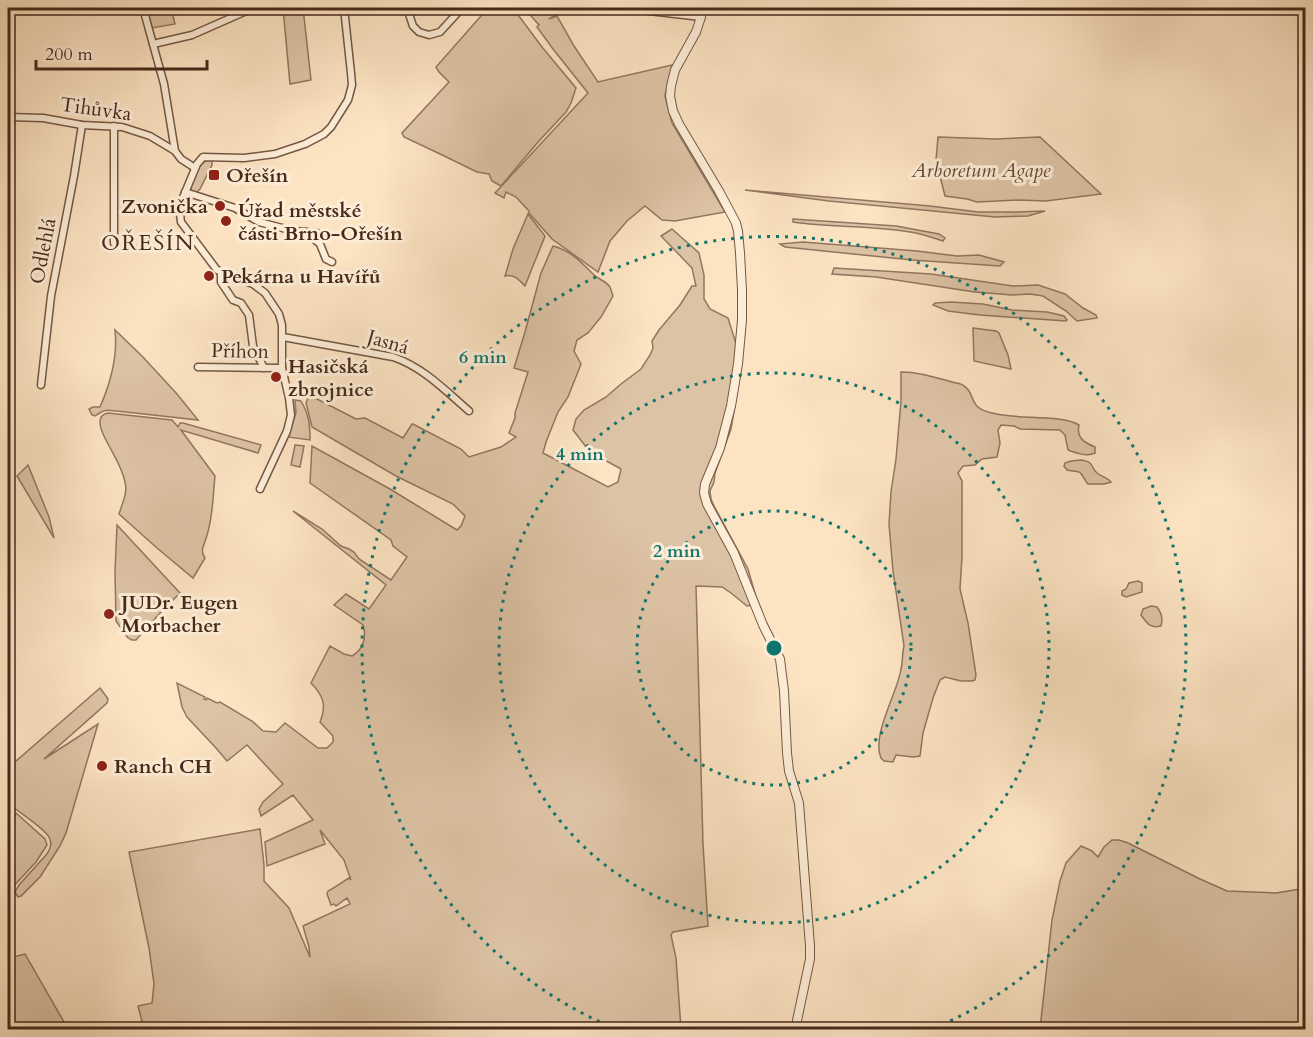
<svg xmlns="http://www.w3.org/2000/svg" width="1313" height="1037" font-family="Cardo,serif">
<rect width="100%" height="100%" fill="#fce3c2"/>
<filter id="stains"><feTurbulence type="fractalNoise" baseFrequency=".00333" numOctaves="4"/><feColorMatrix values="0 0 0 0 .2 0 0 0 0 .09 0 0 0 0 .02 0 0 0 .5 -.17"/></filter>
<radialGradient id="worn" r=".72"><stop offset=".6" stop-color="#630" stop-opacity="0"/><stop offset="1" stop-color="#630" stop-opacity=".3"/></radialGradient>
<!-- green -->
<g fill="#ddc3a5" stroke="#927660" stroke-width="1.5">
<polygon points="146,8 171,8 175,24 152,28"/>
<polygon points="283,8 303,8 311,80 290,84"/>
<polygon points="488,8 513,8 542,47 576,88 571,103 566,112 538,142 501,186 492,181 489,174 477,172 438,153 404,137 402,133 449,82 439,72 436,67"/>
<polygon points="524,8 552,8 556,15 549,19 557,16 574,46 598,82 672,65 665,96 672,123 725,212 675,221 662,220 645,206 627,221 610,241 598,272 552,239 529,213 529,211 516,197 506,192 504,198 495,193 588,93 553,49 537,27 539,25"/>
<polygon points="938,137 996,139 1040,137 1101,194 1046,201 1019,200 977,202 967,199 945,196 936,160"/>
<path d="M210,159L212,162V165L200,189L197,192L192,191L190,188C195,177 197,163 210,159Z"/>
<polygon points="745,190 930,206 978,212 1018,212 1045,211 1028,216 995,217 829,201"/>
<path d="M528,214L545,236L525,286C518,279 514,274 505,276L513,249Z"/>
<path d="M793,219L896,226L939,234L945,238L943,241C934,238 925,235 916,233C876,225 833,228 793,222Z"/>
<path d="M672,229L699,253L704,275V299L710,309L728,318L742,363L731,429L715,473L714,482L710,491L711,499L714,506L748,569L758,604L747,606L731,593L722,587L696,586L703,844L708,926L673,932L671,935L676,958L681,1029H144L138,1006L152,1003L154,984L149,948L129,852L260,829L264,865V881L289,908L310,957L309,947L303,926L350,904L347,898L336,906L334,904L331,905L327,894L328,891C336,887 342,882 349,878L351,880L344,860L320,830L325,844L267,866L265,842L313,820L293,795L261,816L259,809L263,802L283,784L247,745L227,761L216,748L187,717L182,707L177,683L205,697L204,699L206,700L207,698L217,703L220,702L252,721L263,731L276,732L285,723L318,748H327L333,742V736L320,722C327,705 323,695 311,683L330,646L344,654L352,656C363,650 367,637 363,625L334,605L346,594L369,609L386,585L293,511L322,529L341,546L349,549L354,552L359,559L391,580L407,557L393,546L391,540L310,483L312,446L390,489L457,530L461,526L465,516L453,504L396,476L312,427L306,403L308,398L311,397L317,399L356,419L365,418L403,438L412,424H413L461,449L469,457L501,447L516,437L509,433L515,418V413L528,372L514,368L525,332L541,273L553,246C570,250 582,263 594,275C598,279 606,281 610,287C610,287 613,296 613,296L601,317L588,333L577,340L574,351L581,364L568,397L558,412L546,442L543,453L608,487L618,482L621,469L590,452L573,430L576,419L584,410L606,397L621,384L641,369L650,355L653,348L652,341L659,330L680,305L692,286H696L692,268L661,236Z"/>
<polygon points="803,242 917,251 957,256 979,255 1004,262 1000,266 912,260 785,247 780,244"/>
<polygon points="834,268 931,274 1013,286 1038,285 1065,294 1083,308 1096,315 1097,318 1077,321 1066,311 1043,296 1030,294 1012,295 975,292 876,277 832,274"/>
<polygon points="951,302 983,304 1012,310 1047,312 1064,316 1067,320 1066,321 980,315 948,311 933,305 935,303"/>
<polygon points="973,328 996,331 999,333 1008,355 1011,369 974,361"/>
<path d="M115,330L142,356L177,394L198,420L117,411C105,410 105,409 95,416L92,415L89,409L93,407H100C111,382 118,357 115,330Z"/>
<path d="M901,372C920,372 937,378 956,383C960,384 961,383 964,386C977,394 966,407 992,413C1016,420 1060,414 1079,425C1076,438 1085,443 1095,447V453C1087,457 1076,453 1068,450L1065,435L1060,430L1020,429L1014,426L1001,425L998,430L1000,443L997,457L982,459L975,465L963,466L958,473L962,481V557L960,589L968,623L976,675L975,680L972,681H961L945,677L940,680L933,698L923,733L920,756L913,757L896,755L893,762L884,761L881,758C871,735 898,692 901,669C903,661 902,654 904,646L893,571L889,524L891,492L896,459L901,401Z"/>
<path d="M295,400L301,401C309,415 310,424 310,440L288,437L296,413Z"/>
<path d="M108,413L172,420L178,427L180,423H183L261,445L258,453L181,430L215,476C213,495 213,517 207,535C205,544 199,550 205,558L193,578L157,548L119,514C122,504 128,493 125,482C122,466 111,451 104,436C102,432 100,427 100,422C100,416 103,414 108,413Z"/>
<polygon points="295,445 304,446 300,467 291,465"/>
<path d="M1081,460C1095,462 1090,467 1097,473C1102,477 1107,477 1111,482L1104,484H1088C1085,481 1082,473 1079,472C1076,471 1071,471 1067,470L1064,466L1065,463L1071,461Z"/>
<polygon points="28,465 49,517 54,538 17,476"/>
<polygon points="117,525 180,593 161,612 136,640 132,640 128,638 116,621 115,572"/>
<polygon points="1138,581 1142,583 1142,592 1126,597 1122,595 1122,591 1126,589 1129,583"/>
<path d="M1151,606L1157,607C1162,614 1163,618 1161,626C1150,629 1147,623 1141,615L1143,609Z"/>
<path d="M100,688L108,699L107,703L44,759L98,724L66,833L60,846L40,877L21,896L18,897L15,892L19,885L46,855C50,850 53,844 49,837C42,826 18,812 8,803V768Z"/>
<polygon points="16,813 45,839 47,845 36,862 8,892 8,826 13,822"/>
<polygon points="1112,840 1119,840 1128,843 1200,879 1227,891 1276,893 1300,889 1305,891 1305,1029 1040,1029 1052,920 1060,881 1066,863 1081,846 1092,851 1098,857 1104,847"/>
<polygon points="8,948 13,957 25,954 68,1029 8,1029"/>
</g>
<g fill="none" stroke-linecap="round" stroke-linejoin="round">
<!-- minor casing -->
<g stroke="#745844" stroke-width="9">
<g id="minor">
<polyline points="143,8 164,84 175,151 181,159 195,168"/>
<polyline points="407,8 413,26 419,32 429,35 440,32 462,8"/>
<polyline points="623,8 701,17"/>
<polyline points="153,44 192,35 251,9"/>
<polyline points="8,117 43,118 82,125 122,127 150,136 175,151"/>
<polyline points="185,192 235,208 259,222 294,231 317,233"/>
<polyline points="306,232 320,244 326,259 332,262"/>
<polyline points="114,243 114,126"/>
<polyline points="221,272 221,282 233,300 241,303 249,315 253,346 264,368"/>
<path d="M283,337L393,357C423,367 446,391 469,411"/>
<polyline points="198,367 282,368"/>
<polyline points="41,385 51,296 74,176 82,125"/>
<polyline points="260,489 287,431 291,415 289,398 282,368 282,325 279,314 265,293 253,284 217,270 181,222 180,214 182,200 197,164 203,157 244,158 275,154 305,144 324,134 331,127 348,100 352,85 351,73 344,8"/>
</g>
</g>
<!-- tertiary casing -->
<g stroke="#745844" stroke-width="10">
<polyline id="tertiary" points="702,8 701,17 696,32 675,70 671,86 670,96 673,111 679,124 719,191 736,223 738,231 740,253 742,290 742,320 738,364 731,406 720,448 705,484 704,493 707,504 734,553 763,625 780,659 784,691 787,753 789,771 799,803 810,946 810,959 795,1030"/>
</g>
<!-- minor -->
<use href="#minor" stroke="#fdedd7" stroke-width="6"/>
<!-- tertiary -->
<use href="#tertiary" stroke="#fdedd7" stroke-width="8"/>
</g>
<!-- distance rings -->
<g fill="none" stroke="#0f766e" stroke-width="3" stroke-dasharray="3 6">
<circle cx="774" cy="648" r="137"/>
<circle cx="774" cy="648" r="275"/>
<path d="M616 1029A412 412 0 1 1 932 1029"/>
</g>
<!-- markers -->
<g fill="#8f2418" stroke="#fdedd7" stroke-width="2">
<rect x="208" y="169" width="12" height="12" rx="3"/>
<circle cx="220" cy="206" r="6"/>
<circle cx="226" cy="221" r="6"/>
<circle cx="209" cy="276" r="6"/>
<circle cx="276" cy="377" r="6"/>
<circle cx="109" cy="614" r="6"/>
<circle cx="102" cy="766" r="6"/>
</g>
<g text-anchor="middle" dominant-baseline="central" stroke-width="6" stroke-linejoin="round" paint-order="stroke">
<!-- street labels -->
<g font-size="20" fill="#47291a" stroke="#fdedd7">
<text transform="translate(96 109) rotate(8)">Tihůvka</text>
<text transform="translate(43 251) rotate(-79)">Odlehlá</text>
<text transform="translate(388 342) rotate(16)">Jasná</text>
<text transform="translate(240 351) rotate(1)">Příhon</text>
</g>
<!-- park labels -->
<g font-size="20" font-style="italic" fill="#654836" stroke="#fdedd7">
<text x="981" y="170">Arboretum Agape</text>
</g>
<!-- poi labels -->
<g font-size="20" font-weight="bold" fill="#47291a" stroke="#fdedd7" text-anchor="start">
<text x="226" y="175">Ořešín</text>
<text x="208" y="206" text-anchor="end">Zvonička</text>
<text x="238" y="210">Úřad městské<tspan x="238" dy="23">části Brno-Ořešín</tspan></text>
<text x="221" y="276">Pekárna u Havířů</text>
<text x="288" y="366">Hasičská<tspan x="288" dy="23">zbrojnice</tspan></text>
<text x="121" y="602">JUDr. Eugen<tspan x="121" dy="23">Morbacher</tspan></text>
<text x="114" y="766">Ranch CH</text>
</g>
<!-- quarter labels -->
<g font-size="22" letter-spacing="1.5" fill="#47291a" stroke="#fdedd7">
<text x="148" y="243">OŘEŠÍN</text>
</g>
</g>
<circle cx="774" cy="648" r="9" fill="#0f766e" stroke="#fdedd7" stroke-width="3"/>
<g font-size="18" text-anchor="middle" font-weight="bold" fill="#0f766e" stroke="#fdedd7" stroke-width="6" stroke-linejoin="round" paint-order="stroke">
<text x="483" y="363">6 min</text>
<text x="580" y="460">4 min</text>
<text x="677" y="557">2 min</text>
</g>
<!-- margin -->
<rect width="1313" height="1037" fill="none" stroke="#fce3c2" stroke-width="30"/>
<rect x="9" y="9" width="1295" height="1019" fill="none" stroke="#47291a" stroke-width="3"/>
<rect x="15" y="15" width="1283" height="1007" fill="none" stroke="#47291a" stroke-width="1.5"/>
<!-- scale -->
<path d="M36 60v9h171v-9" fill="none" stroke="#47291a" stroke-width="3"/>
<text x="45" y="60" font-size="18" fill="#47291a" stroke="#fdedd7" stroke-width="4.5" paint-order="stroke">200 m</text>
<rect width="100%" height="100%" filter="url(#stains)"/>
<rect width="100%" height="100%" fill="url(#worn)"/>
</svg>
